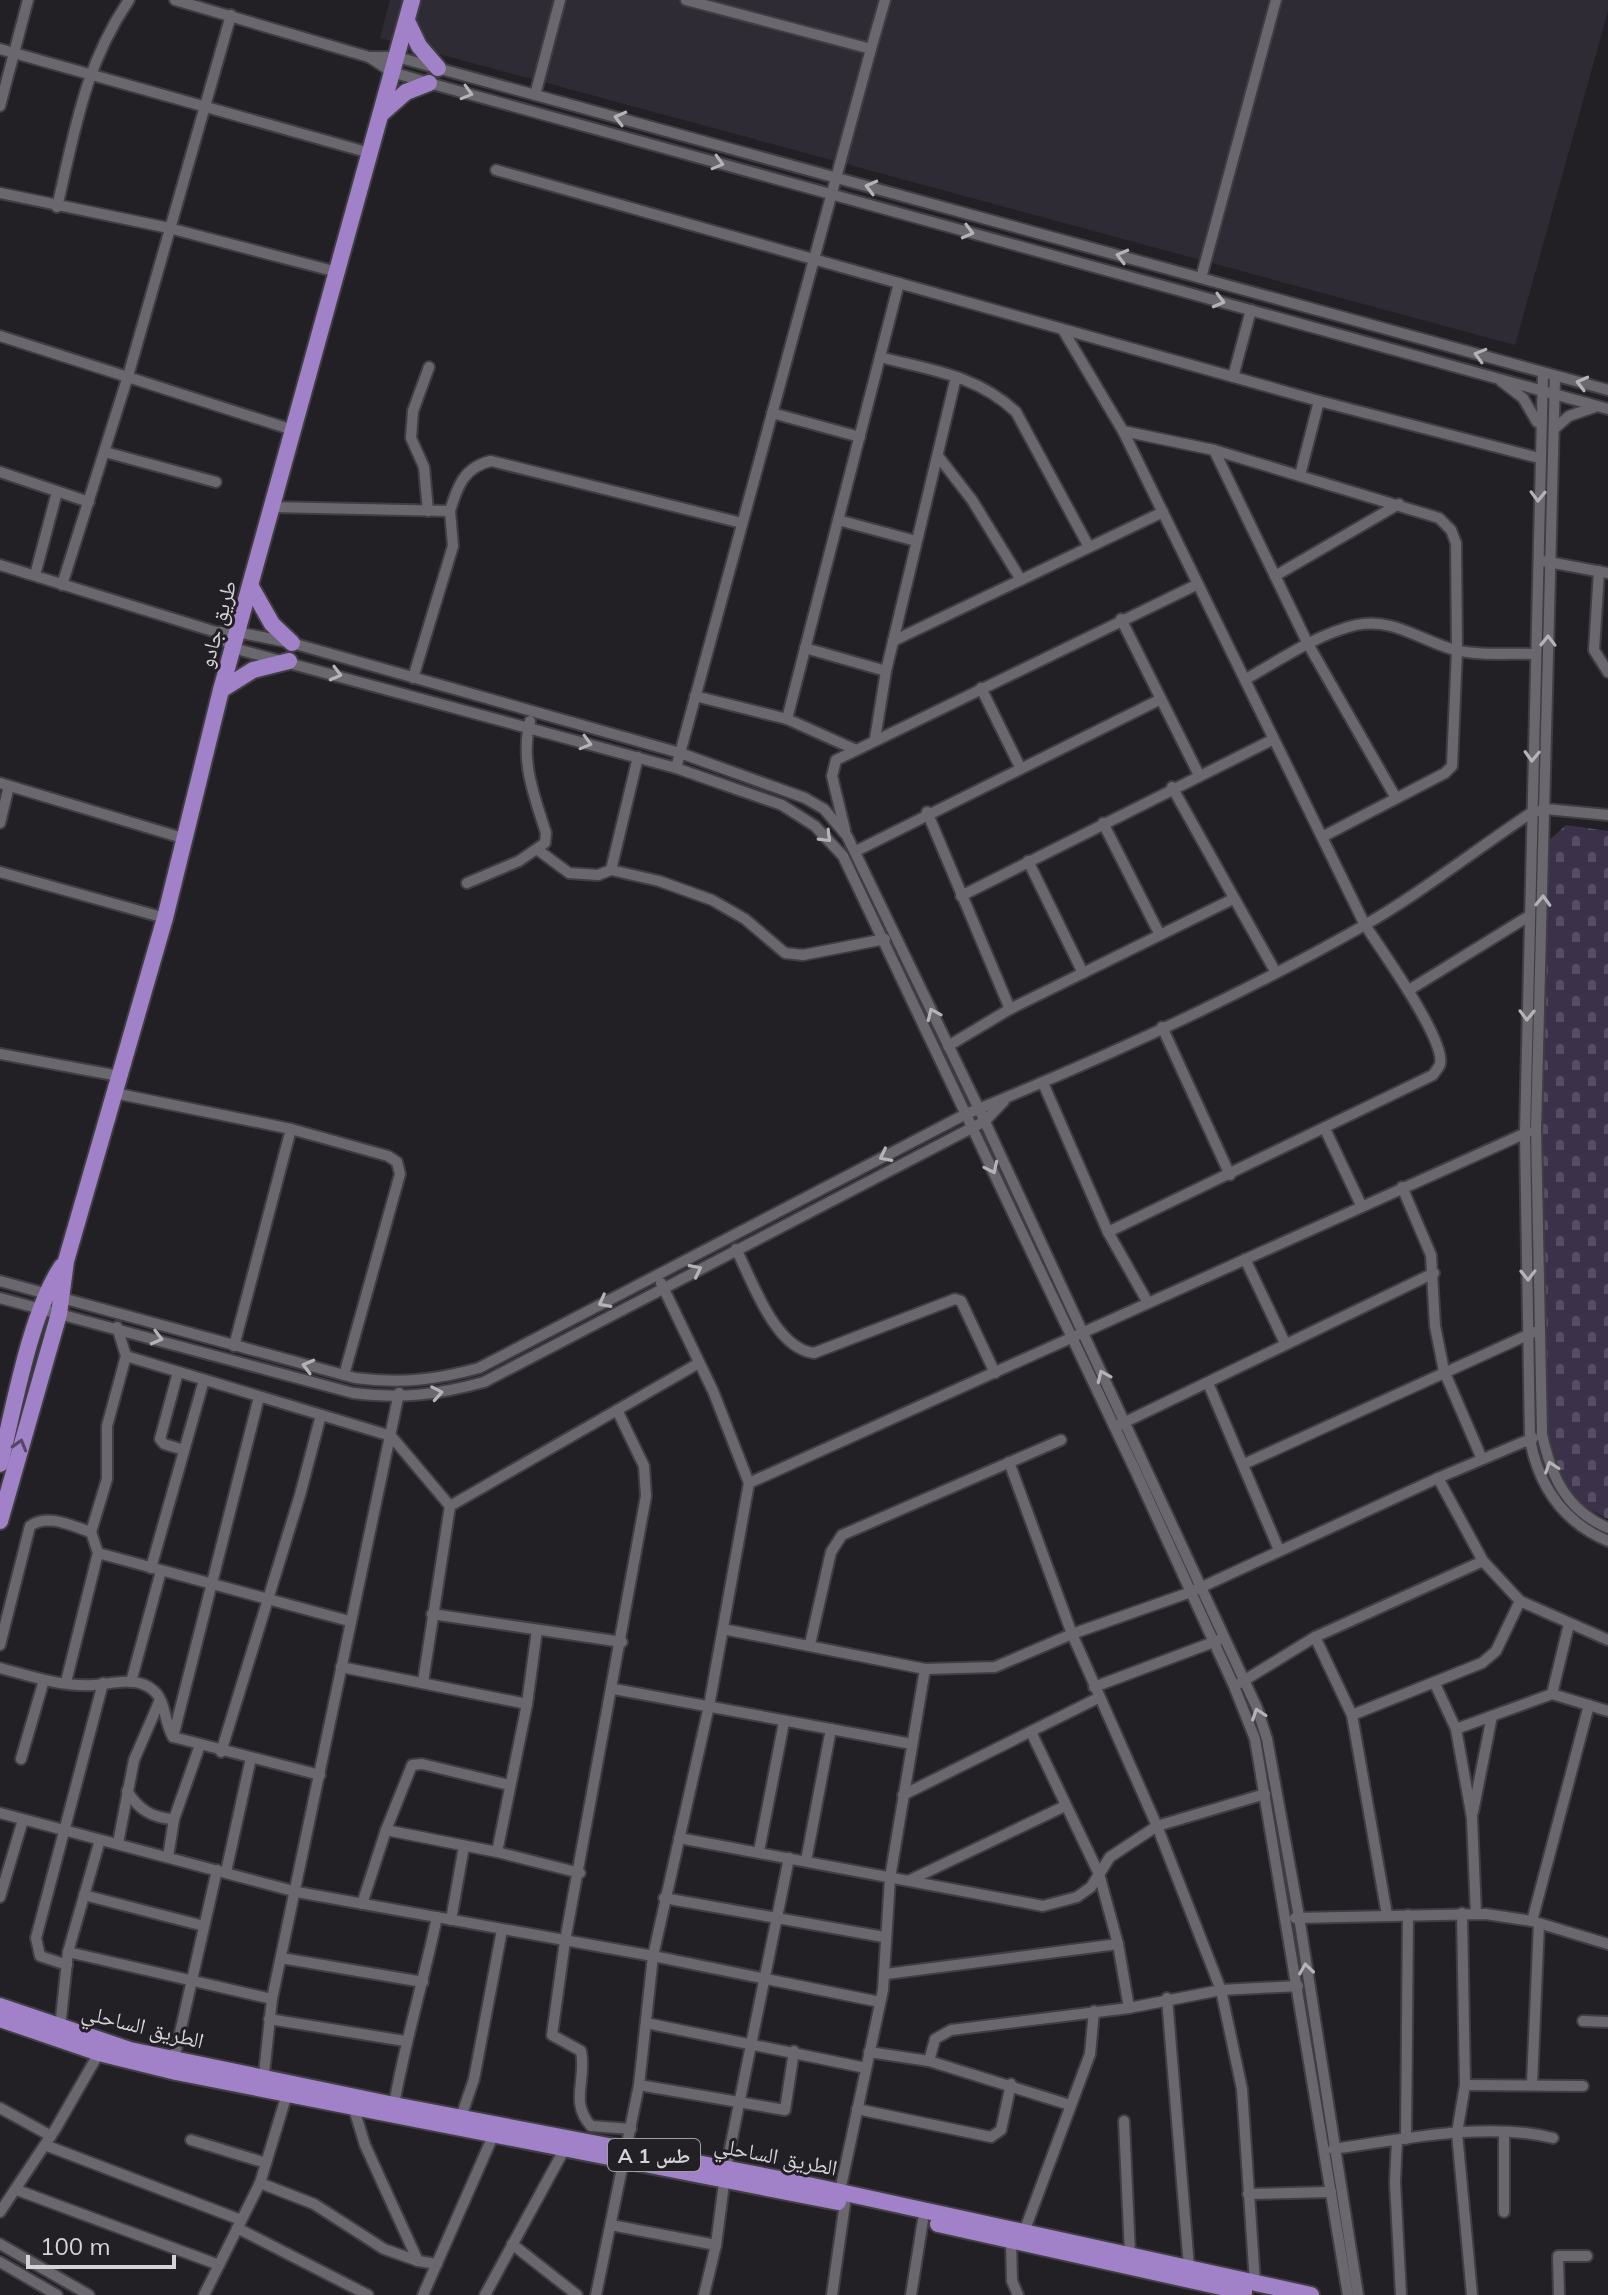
<svg xmlns="http://www.w3.org/2000/svg" width="1608" height="2295" font-family="Mulish,'Noto Naskh Arabic',sans-serif">
<defs>
<pattern id="cemetery-stones" width="16" height="16" patternUnits="userSpaceOnUse" patternTransform="scale(2)"><rect width="16" height="16" fill="#3b3148"/><path d="M2 7V4a2 2 0 0 1 4 0v3zM10 15v-3a2 2 0 0 1 4 0v3z" fill="#564e62"/></pattern>
</defs>
<rect width="100%" height="100%" fill="#222025"/>
<!-- built -->
<polygon fill="#2f2b35" points="390,0 1608,0 1608,11 1515,345 380,38"/>
<!-- cemetery -->
<polygon fill="url(#cemetery-stones)" points="1566,825 1608,831 1608,1519 1583,1506 1566,1489 1545,1442 1539,1141 1544,845"/>
<g fill="none" stroke-linecap="round" stroke-linejoin="round">
<!-- minor casing -->
<g stroke="#403e42" stroke-width="14">
<g id="minor">
<polyline points="175,0 369,57 397,57 1608,390"/>
<polyline points="0,49 370,153"/>
<polyline points="871,49 885,0"/>
<polyline points="369,57 392,72 429,83 1608,409"/>
<polyline points="535,95 560,0"/>
<polyline points="0,106 28,0"/>
<polyline points="496,170 1319,401 1539,458"/>
<polyline points="0,193 169,228 337,272"/>
<path d="M57,207C75,131 84,66 129,0"/>
<polyline points="1201,278 1276,0"/>
<polyline points="1063,330 1123,431"/>
<polyline points="0,336 293,430"/>
<path d="M880,357C930,370 977,375 1016,412L1089,547"/>
<path d="M1543,373L1525,1134L1530,1440C1539,1486 1563,1522 1608,1541"/>
<path d="M1555,376L1536,1129L1542,1434C1551,1476 1566,1510 1608,1528"/>
<polyline points="1233,377 1251,310"/>
<polyline points="1501,381 1523,398 1537,422"/>
<polyline points="772,413 860,437"/>
<polyline points="1554,429 1569,416 1595,407"/>
<polyline points="1214,450 1439,518 1451,530 1456,543 1457,650 1452,766 1445,773 1322,837"/>
<polyline points="105,452 216,482"/>
<polyline points="938,456 972,500 1021,580"/>
<polyline points="0,472 89,502"/>
<polyline points="1300,475 1319,401"/>
<path d="M272,507L450,511C457,487 464,467 491,461L742,523"/>
<polyline points="428,511 424,467 411,438 413,411 429,367"/>
<polyline points="838,520 916,541"/>
<polyline points="1543,561 1608,573"/>
<polyline points="0,565 216,632 237,632 292,643 680,753 805,798 824,809 847,836 979,1109 1257,1708 1267,1739 1299,1917 1358,2295"/>
<polyline points="1599,571 1594,650 1608,672"/>
<polyline points="35,575 57,492"/>
<polyline points="1275,576 1399,504"/>
<polyline points="62,585 128,376 231,15"/>
<polyline points="1121,619 1199,775"/>
<polyline points="216,632 233,648 676,768 782,805 815,826 843,856 1135,1470 1234,1686 1255,1739 1348,2295"/>
<polyline points="893,641 1163,512"/>
<polyline points="805,648 886,671"/>
<polyline points="413,678 453,546 450,511"/>
<path d="M1246,679C1280,660 1317,634 1356,625C1393,617 1421,641 1455,650C1480,656 1510,653 1535,654"/>
<polyline points="981,688 1020,767"/>
<polyline points="695,696 787,719 854,749"/>
<polyline points="787,719 899,283"/>
<polyline points="875,739 886,671 956,377"/>
<polyline points="676,768 871,49 686,0"/>
<polyline points="0,783 186,839"/>
<polyline points="1172,787 1275,971"/>
<polyline points="927,812 1010,1009"/>
<polyline points="0,823 9,786"/>
<polyline points="1103,823 1160,935"/>
<polyline points="845,830 832,776 836,760 1196,585"/>
<polyline points="538,850 569,873 598,875 611,870 659,881 712,900 745,919 785,953 803,955 885,939"/>
<polyline points="856,851 1161,699"/>
<polyline points="1028,861 1083,973"/>
<polyline points="611,870 638,757"/>
<polyline points="0,872 165,918"/>
<path d="M467,883L519,861L545,843L546,833C534,795 520,761 530,721"/>
<polyline points="961,896 1272,740"/>
<polyline points="1409,990 1529,916"/>
<polyline points="1162,1027 1230,1175"/>
<polyline points="948,1046 1010,1009 1233,899"/>
<polyline points="0,1054 119,1076"/>
<polyline points="1043,1083 1108,1232 1147,1301"/>
<polyline points="114,1093 291,1129 388,1156 397,1162 400,1174 344,1375"/>
<polyline points="1325,1129 1361,1205"/>
<polyline points="1402,1187 1431,1255 1435,1326 1444,1371 1482,1459"/>
<path d="M1108,1232L1433,1075C1435,1071 1439,1068 1440,1064C1446,1040 1380,948 1365,925L1123,431L1214,450L1308,644L1396,798"/>
<path d="M736,1249C752,1280 775,1349 814,1353L955,1299L961,1301L995,1373"/>
<polyline points="1245,1259 1285,1343"/>
<path d="M0,1281L355,1378C400,1384 436,1380 479,1368L966,1114C1097,1061 1240,996 1363,926C1421,893 1475,850 1531,813L1546,809L1608,815"/>
<path d="M0,1298L353,1393C402,1399 436,1395 484,1382L985,1121L1004,1101"/>
<polyline points="234,1346 291,1129"/>
<polyline points="126,1356 391,1436 450,1506 699,1363"/>
<polyline points="178,1372 160,1439 164,1444 184,1450"/>
<polyline points="1208,1383 1279,1550"/>
<path d="M617,1410L644,1466L646,1496L565,1941L552,2035L581,2051C587,2080 569,2102 591,2126L631,2129"/>
<polyline points="1119,1425 1434,1273"/>
<polyline points="1009,1462 1072,1634 1157,1826 1221,1990 1242,2089 1255,2283"/>
<polyline points="1244,1464 1534,1332"/>
<polyline points="1438,1478 1483,1561 1520,1601 1608,1640"/>
<polyline points="749,1483 1528,1132"/>
<polyline points="91,1532 107,1479 107,1426 126,1356 117,1327"/>
<polyline points="151,1568 204,1380"/>
<polyline points="432,1614 622,1642"/>
<polyline points="1569,1624 1552,1694 1608,1711"/>
<polyline points="723,1629 925,1669 995,1667 1072,1634 1191,1592 1438,1478 1533,1438"/>
<polyline points="1315,1637 1352,1715 1387,1915"/>
<polyline points="810,1644 831,1552 842,1535 1061,1440"/>
<path d="M0,1645L30,1526C47,1513 72,1526 91,1532L98,1553"/>
<polyline points="341,1667 527,1704"/>
<path d="M0,1668C30,1676 62,1687 93,1685C113,1684 137,1675 154,1691C166,1701 164,1723 173,1737L320,1775"/>
<polyline points="66,1682 98,1553 349,1621"/>
<polyline points="131,1682 161,1571"/>
<polyline points="423,1682 450,1506"/>
<polyline points="1240,1683 1315,1637 1483,1561"/>
<polyline points="1435,1684 1456,1729 1472,1818 1476,1914"/>
<polyline points="1094,1687 1219,1640"/>
<polyline points="614,1689 912,1744"/>
<polyline points="1352,1715 1482,1663 1496,1651 1520,1601"/>
<polyline points="1456,1729 1552,1694"/>
<polyline points="1032,1734 1099,1874 1118,1944 1129,2008"/>
<polyline points="173,1737 259,1397"/>
<polyline points="221,1752 300,1495 321,1415"/>
<polyline points="21,1759 44,1680"/>
<polyline points="509,1785 422,1764 412,1765 386,1830 497,1852 580,1873"/>
<path d="M127,1791C139,1810 152,1818 174,1819"/>
<polyline points="903,1795 1098,1698"/>
<polyline points="1473,1812 1492,1716"/>
<polyline points="0,1813 297,1892 653,1956 880,2002"/>
<polyline points="679,1838 1043,1906 1077,1897 1091,1887 1110,1857 1157,1826 1265,1794"/>
<polyline points="118,1843 134,1760 160,1700"/>
<polyline points="759,1851 784,1722"/>
<polyline points="497,1852 527,1704 537,1630"/>
<polyline points="168,1857 174,1819 200,1745"/>
<polyline points="806,1861 831,1729"/>
<polyline points="226,1872 251,1758"/>
<polyline points="910,1880 1065,1806"/>
<polyline points="84,1895 204,1926"/>
<polyline points="0,1897 23,1820"/>
<polyline points="664,1898 884,1937"/>
<polyline points="362,1904 386,1830"/>
<polyline points="1462,1913 1465,2085 1457,2133 1472,2295"/>
<polyline points="1295,1918 1486,1914 1532,1921 1608,1944"/>
<polyline points="451,1920 464,1846"/>
<polyline points="1532,1921 1589,1705"/>
<polyline points="68,1952 272,1999"/>
<polyline points="281,1958 423,1982"/>
<polyline points="67,1965 40,1956 36,1938 103,1683"/>
<polyline points="886,1974 1118,1944"/>
<polyline points="1167,1998 1189,2267"/>
<polyline points="269,2019 405,2041"/>
<polyline points="1583,2021 1608,2022"/>
<polyline points="646,2023 866,2068"/>
<polyline points="60,2028 68,1952 100,1840"/>
<polyline points="869,2052 929,2061 1070,2105"/>
<polyline points="174,2059 217,1870"/>
<polyline points="929,2061 935,2039 951,2030 1129,2008 1221,1990 1298,1986"/>
<polyline points="263,2083 272,1999 399,1393"/>
<polyline points="1532,2083 1539,1924"/>
<polyline points="639,2085 785,2110 794,2051"/>
<polyline points="1465,2085 1583,2086"/>
<path d="M394,2105C405,2041 424,1980 437,1917"/>
<polyline points="0,2108 51,2136"/>
<polyline points="354,2109 365,2145 418,2261 437,2264"/>
<polyline points="857,2109 991,2137 1001,2130 1011,2084"/>
<polyline points="461,2117 474,2079 502,1930"/>
<polyline points="1124,2121 1130,2254"/>
<polyline points="1406,2139 1408,1915"/>
<polyline points="191,2140 266,2163"/>
<polyline points="1397,2140 1395,2182 1401,2295"/>
<polyline points="45,2145 241,2220"/>
<path d="M1333,2149C1400,2140 1486,2121 1553,2138"/>
<polyline points="260,2183 314,2204 384,2249 418,2261"/>
<polyline points="17,2190 219,2265"/>
<polyline points="840,2191 883,1990 890,1878 925,1669"/>
<polyline points="1248,2194 1331,2192"/>
<polyline points="0,2212 56,2128 99,2053"/>
<polyline points="1504,2212 1504,2134"/>
<polyline points="611,2225 716,2245"/>
<polyline points="237,2228 368,2295"/>
<polyline points="1024,2232 1090,2054 1094,2011"/>
<polyline points="1011,2241 1012,2281 1018,2295"/>
<polyline points="0,2244 89,2295"/>
<polyline points="512,2244 577,2295"/>
<polyline points="0,2262 57,2295"/>
<polyline points="204,2295 260,2183 287,2094"/>
<polyline points="423,2295 493,2136"/>
<polyline points="485,2295 564,2150"/>
<polyline points="596,2295 639,2085 653,1956 709,1706 749,1483 713,1391 661,1283"/>
<polyline points="704,2295 716,2245 726,2168 789,1858"/>
<polyline points="832,2295 845,2203"/>
<polyline points="911,2295 923,2220"/>
<polyline points="1559,2295 1558,2256 1587,2256"/>
</g>
</g>
<!-- highway casing -->
<g stroke="#403e42" stroke-width="20">
<g id="highway">
<polyline points="407,21 419,46 438,68"/>
<polyline points="381,114 406,92 429,83"/>
<polyline points="251,587 272,624 292,643"/>
<polyline points="221,690 253,670 289,661"/>
<path d="M0,1464C14,1408 30,1313 62,1266"/>
<polyline points="0,1521 59,1314 66,1261 165,918 221,690 412,0"/>
<polyline points="0,2006 130,2050 394,2105 790,2181 1311,2295"/>
<polyline points="0,2019 99,2053 176,2072 838,2202"/>
<polyline points="938,2224 1244,2292"/>
</g>
</g>
<!-- minor -->
<use href="#minor" stroke="#6a686e" stroke-width="10"/>
<!-- highway -->
<use href="#highway" stroke="#a182c9" stroke-width="16"/>
</g>
<!-- one-way arrows -->
<defs><path id="oneway-chevron" d="M-2-3.5L2.5 0L-2 3.5" fill="none" stroke-width="1.6" stroke-linecap="round" stroke-linejoin="round" transform="scale(2)"/></defs>
<g stroke="#b5b3b8">
<use href="#oneway-chevron" transform="translate(467 93) rotate(16)"/>
<use href="#oneway-chevron" transform="translate(620 118) rotate(-165)"/>
<use href="#oneway-chevron" transform="translate(718 163) rotate(16)"/>
<use href="#oneway-chevron" transform="translate(871 187) rotate(-165)"/>
<use href="#oneway-chevron" transform="translate(968 232) rotate(15)"/>
<use href="#oneway-chevron" transform="translate(1122 256) rotate(-165)"/>
<use href="#oneway-chevron" transform="translate(1219 301) rotate(15)"/>
<use href="#oneway-chevron" transform="translate(1480 355) rotate(-164)"/>
<use href="#oneway-chevron" transform="translate(1582 383) rotate(-165)"/>
<use href="#oneway-chevron" transform="translate(1538 496) rotate(91)"/>
<use href="#oneway-chevron" transform="translate(1548 641) rotate(-89)"/>
<use href="#oneway-chevron" transform="translate(336 674) rotate(15)"/>
<use href="#oneway-chevron" transform="translate(586 743) rotate(16)"/>
<use href="#oneway-chevron" transform="translate(1532 756) rotate(92)"/>
<use href="#oneway-chevron" transform="translate(826 837) rotate(45)"/>
<use href="#oneway-chevron" transform="translate(1543 901) rotate(-88)"/>
<use href="#oneway-chevron" transform="translate(933 1014) rotate(-114)"/>
<use href="#oneway-chevron" transform="translate(1527 1015) rotate(91)"/>
<use href="#oneway-chevron" transform="translate(885 1156) rotate(153)"/>
<use href="#oneway-chevron" transform="translate(992 1168) rotate(65)"/>
<use href="#oneway-chevron" transform="translate(696 1270) rotate(-27)"/>
<use href="#oneway-chevron" transform="translate(1528 1275) rotate(89)"/>
<use href="#oneway-chevron" transform="translate(604 1302) rotate(152)"/>
<use href="#oneway-chevron" transform="translate(157 1338) rotate(15)"/>
<use href="#oneway-chevron" transform="translate(308 1366) rotate(-165)"/>
<use href="#oneway-chevron" transform="translate(1103 1376) rotate(-114)"/>
<use href="#oneway-chevron" transform="translate(437 1393) rotate(-10)"/>
<use href="#oneway-chevron" transform="translate(1551 1467) rotate(-109)"/>
<use href="#oneway-chevron" transform="translate(1258 1714) rotate(-109)"/>
<use href="#oneway-chevron" transform="translate(1306 1969) rotate(-98)"/>
</g>
<use stroke="#554767" href="#oneway-chevron" transform="translate(20 1445) rotate(-74)"/>
<g text-anchor="middle" dominant-baseline="central" stroke-width="6" stroke-linejoin="round" paint-order="stroke">
<!-- shield labels -->
<rect fill="#222025" stroke="#9f9da2" stroke-width="2" x="608" y="2139" width="92" height="32" rx="6"/>
<g font-size="20" font-weight="bold" fill="#d5d3d7">
<text x="654" y="2155">A 1 طس</text>
</g>
<!-- street labels -->
<g font-size="22" fill="#d5d3d7" stroke="#222025">
<text transform="translate(217 624) rotate(-74)">طريق جادو</text>
<text transform="translate(143 2026) rotate(14)">الطريق الساحلي</text>
<text transform="translate(776 2156) rotate(11)">الطريق الساحلي</text>
</g>
</g>
<!-- scale -->
<path d="M28 2255v12h146v-12" fill="none" stroke="#d5d3d7" stroke-width="4"/>
<text x="40" y="2255" font-size="24" fill="#d5d3d7" stroke="#222025" stroke-width="6" paint-order="stroke">100 m</text>
</svg>
